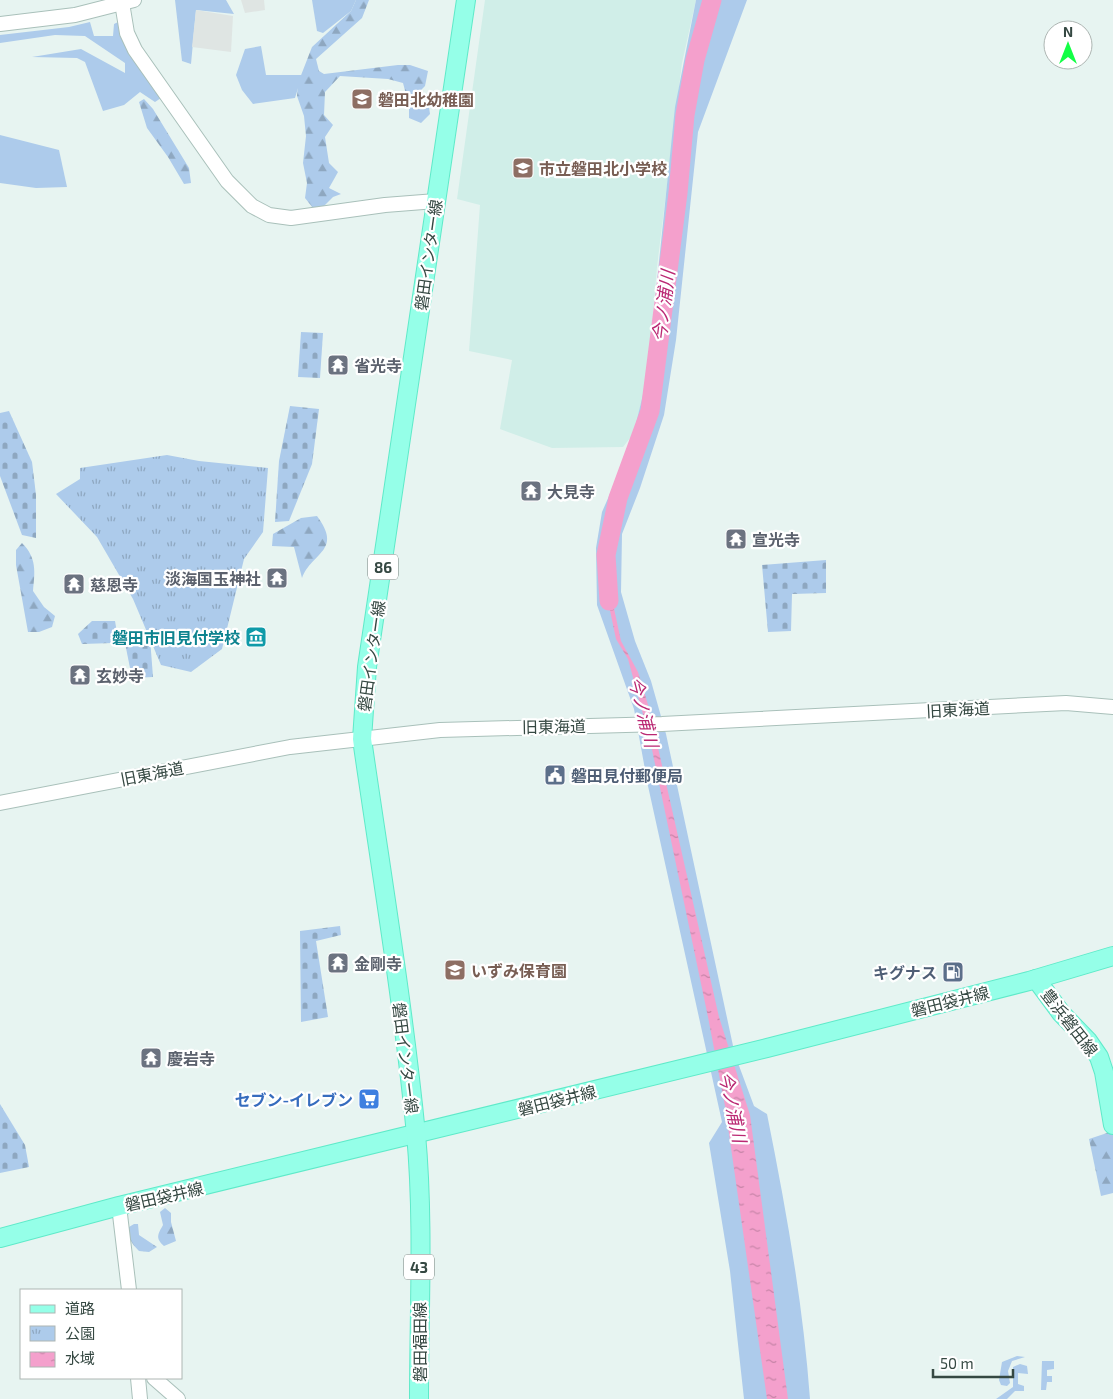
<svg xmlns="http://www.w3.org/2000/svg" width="1113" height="1399" font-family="'Exo 2','Noto Sans JP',sans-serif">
<defs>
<pattern id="forest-firs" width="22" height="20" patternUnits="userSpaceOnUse" patternTransform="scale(1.25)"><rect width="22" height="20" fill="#adcbeb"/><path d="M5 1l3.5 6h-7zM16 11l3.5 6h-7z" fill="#8ea7c0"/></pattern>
<pattern id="cemetery-stones" width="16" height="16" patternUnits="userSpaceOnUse" patternTransform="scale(1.25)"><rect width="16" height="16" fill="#adcbeb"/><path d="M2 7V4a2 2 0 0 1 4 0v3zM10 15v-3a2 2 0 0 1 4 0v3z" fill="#8ea7c0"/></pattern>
<pattern id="park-tufts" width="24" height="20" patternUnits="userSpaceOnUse" patternTransform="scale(1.25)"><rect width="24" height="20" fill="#adcbeb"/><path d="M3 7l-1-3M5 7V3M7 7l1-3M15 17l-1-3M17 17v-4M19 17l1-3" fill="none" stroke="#8ea7c0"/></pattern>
<pattern id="water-ripples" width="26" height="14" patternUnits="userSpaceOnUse" patternTransform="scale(1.25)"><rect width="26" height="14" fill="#f4a0cc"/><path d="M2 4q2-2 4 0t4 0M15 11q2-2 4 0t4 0" fill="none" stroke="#c684a7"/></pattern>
</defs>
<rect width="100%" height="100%" fill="#e7f4f1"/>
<!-- education -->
<polygon fill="#d0eee8" points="485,0 696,0 682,63 657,267 648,373 634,433 623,447 552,448 500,429 512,360 469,351 480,205 457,199"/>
<!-- grass -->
<g fill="#adcbeb">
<polygon points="175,0 226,0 234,14 196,10 191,64 182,61"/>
<polygon points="312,0 356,0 351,11 323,33 317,31"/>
<path d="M696,0H747L698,132L676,340L664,415L640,488L622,534L621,592L635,641L651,681L666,734L735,1055L754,1106L767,1114C786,1209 803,1303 810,1399H744L730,1271L709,1143L722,1122L648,786L634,709L597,605L596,548L602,512L630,448L647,378L675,107Z"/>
<polygon points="124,19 167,94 155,102 140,92 124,105 103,111 85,62 77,58 32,57 81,49 125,73 125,63 85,36 55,35 0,43 0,35 69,27 90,22 94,36 113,36 114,24"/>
<polygon points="261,46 266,75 302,75 295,98 253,104 242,90 236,75 245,49"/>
<polygon points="0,135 59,150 67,187 36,188 0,183"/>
<polygon points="1017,1356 1025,1357 1012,1361 1008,1371 1010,1383 1007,1386 1001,1385 999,1380 1002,1362"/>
<polygon points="1042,1361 1054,1361 1054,1369 1047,1370 1047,1376 1052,1376 1052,1382 1047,1382 1046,1390 1041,1390"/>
<polygon points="1020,1364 1027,1366 1028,1374 1018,1373 1018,1384 1024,1386 1024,1391 1015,1391 1007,1399 996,1399 1013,1387 1013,1367"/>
</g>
<!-- forest -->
<g fill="url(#forest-firs)">
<polygon points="356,0 369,0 362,18 316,59 319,71 324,74 398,65 410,65 428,71 425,86 418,93 428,100 430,114 421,123 409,118 409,106 403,83 388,79 340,76 325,92 324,115 333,125 325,137 329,163 338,172 329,188 341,194 333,197 317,213 305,198 307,183 303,163 306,136 304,116 297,96 298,83 312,47 351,11"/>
<polygon points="144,99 153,109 189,168 191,183 184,184 168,157 147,128 139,102"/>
<path d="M317,516C343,551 312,552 302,578L294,547L272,546L273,534L301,518Z"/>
<path d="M22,543C37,558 35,572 33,591L44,607L55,616L52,627L39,632H28L16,565V550Z"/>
<polygon points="1113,1131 1113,1193 1101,1196 1089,1139"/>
<path d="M165,1208L171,1213V1222L176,1241L164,1246C155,1238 158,1234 163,1225L160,1212Z"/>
<path d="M134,1224H138L139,1235L157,1247L149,1252L139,1251C131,1243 128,1238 129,1227Z"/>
</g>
<!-- cemetery -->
<g fill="url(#cemetery-stones)">
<polygon points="301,332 323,333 320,378 298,377"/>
<polygon points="290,406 319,409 312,464 289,521 275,522 279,461"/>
<polygon points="9,411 32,462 36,495 36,538 22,535 0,476 0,413"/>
<polygon points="826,560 826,593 792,594 791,631 768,632 762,565"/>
<polygon points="92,621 115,621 118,638 113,643 82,644 78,634"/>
<polygon points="140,636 150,638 153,677 132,678 125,643"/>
<polygon points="340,926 341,935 316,941 328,1017 301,1022 300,931"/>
<polygon points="0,1104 25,1145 29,1167 0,1173"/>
</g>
<!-- park -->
<polygon fill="url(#park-tufts)" points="167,455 199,461 268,468 263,532 244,559 222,649 191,672 161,665 133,599 97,537 56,494 80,479 80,468"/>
<!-- parking -->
<g fill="#dfe5e3">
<polygon points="241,0 264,0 265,10 245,13"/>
<polygon points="196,10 233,16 231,52 192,47"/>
</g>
<!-- water -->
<polygon fill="url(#water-ripples)" points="607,576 621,641 638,672 649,708 719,1017 750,1115 788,1399 767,1399 725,1106 708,1017 650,740 628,659 616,639 605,587"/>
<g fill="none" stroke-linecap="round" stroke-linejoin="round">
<!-- river -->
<polyline stroke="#f4a0cc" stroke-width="19" points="609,601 606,555 618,498 650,411 678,193 685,115 695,60 712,0"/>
<!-- minor casing -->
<g stroke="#a9c0ba" stroke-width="16">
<g id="minor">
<polyline points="122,3 127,33 135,50 227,181 252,206 269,215 291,218 385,205 436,201"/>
<polyline points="0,24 75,15 134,0"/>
<polyline points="0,803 290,747 440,730 662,724 1066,703 1113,707"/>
<polyline points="119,1206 129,1290"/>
<polyline points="138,1378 140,1399"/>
<polyline points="154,1378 178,1399"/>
</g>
</g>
<!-- major casing -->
<g stroke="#5feac9" stroke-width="20">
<g id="major">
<polyline points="1036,979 1061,1013 1088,1041 1099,1057 1104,1072 1113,1125"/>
<polyline points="0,1238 119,1206 767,1048 1029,981 1113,956"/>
<path d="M419,1399C419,1311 424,1221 416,1134C403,1002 381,871 362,739L367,667L466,0"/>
</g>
</g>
<!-- minor -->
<use href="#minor" stroke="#fff" stroke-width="14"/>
<!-- major -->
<use href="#major" stroke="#95ffe8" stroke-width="18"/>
</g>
<!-- icons -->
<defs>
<g id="school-square" transform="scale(1.125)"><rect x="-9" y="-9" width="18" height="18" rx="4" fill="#8d6e63" stroke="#fff"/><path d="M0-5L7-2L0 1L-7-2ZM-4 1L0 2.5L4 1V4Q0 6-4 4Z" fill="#fff"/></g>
<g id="temple-square" transform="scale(1.125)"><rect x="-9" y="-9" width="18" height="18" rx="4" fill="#6b7280" stroke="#fff"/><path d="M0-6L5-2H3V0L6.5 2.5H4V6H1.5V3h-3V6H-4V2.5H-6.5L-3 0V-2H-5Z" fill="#fff"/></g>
<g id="museum-square" transform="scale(1.125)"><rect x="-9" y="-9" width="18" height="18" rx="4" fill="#0f9aa8" stroke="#fff"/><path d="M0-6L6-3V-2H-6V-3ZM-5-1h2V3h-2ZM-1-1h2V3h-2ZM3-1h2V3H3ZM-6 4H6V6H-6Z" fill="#fff"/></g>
<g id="civic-square" transform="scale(1.125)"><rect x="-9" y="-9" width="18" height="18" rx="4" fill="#5c6f8a" stroke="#fff"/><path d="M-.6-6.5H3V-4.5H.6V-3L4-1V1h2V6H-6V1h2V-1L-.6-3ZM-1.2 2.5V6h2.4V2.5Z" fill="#fff"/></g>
<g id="fuel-square" transform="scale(1.125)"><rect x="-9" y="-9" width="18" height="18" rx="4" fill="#5c6f8a" stroke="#fff"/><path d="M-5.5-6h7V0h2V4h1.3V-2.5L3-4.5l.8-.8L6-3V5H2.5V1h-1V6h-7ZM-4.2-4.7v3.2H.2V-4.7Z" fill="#fff"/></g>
<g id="supermarket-square" transform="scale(1.125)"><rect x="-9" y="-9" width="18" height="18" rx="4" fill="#3f7fe0" stroke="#fff"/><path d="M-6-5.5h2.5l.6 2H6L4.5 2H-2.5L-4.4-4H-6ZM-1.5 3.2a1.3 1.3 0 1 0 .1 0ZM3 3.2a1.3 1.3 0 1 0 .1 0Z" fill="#fff"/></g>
</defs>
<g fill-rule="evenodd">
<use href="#school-square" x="362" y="99"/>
<use href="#school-square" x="523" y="168"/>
<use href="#temple-square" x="338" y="365"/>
<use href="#temple-square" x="531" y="491"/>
<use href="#temple-square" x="736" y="539"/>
<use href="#temple-square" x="277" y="578"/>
<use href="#temple-square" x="74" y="584"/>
<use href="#museum-square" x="256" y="637"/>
<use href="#temple-square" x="80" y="675"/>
<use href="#civic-square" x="555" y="775"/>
<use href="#temple-square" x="338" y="963"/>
<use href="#school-square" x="455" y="970"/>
<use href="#fuel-square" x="953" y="972"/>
<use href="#temple-square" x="151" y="1058"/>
<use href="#supermarket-square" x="369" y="1099"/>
</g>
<g text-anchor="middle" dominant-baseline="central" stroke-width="4.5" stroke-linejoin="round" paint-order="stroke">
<!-- shield labels -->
<g fill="#fff" stroke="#727f7b" stroke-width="1">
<rect x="368" y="554.5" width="30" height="25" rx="4"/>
<rect x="404" y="1254.5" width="30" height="25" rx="4"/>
</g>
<g font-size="15" font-weight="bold" fill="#354842">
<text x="383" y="567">86</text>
<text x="419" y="1267">43</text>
</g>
<!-- education labels -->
<g font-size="16" font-weight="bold" fill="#785e54" stroke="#fff" text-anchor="start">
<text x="378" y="99">磐田北幼稚園</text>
<text x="539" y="168">市立磐田北小学校</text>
<text x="471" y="970">いずみ保育園</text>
</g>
<!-- street labels -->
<g font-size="16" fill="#354842" stroke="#fff">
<text transform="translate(428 255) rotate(-82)">磐田インター線</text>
<text transform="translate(371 656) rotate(-82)">磐田インター線</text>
<text transform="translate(958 709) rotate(-3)">旧東海道</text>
<text transform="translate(554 726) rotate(-1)">旧東海道</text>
<text transform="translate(152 773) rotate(-11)">旧東海道</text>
<text transform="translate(950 1001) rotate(-14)">磐田袋井線</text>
<text transform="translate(1070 1022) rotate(52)">豊浜磐田線</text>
<text transform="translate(406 1058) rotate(83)">磐田インター線</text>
<text transform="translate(557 1100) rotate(-14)">磐田袋井線</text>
<text transform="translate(164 1196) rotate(-13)">磐田袋井線</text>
<text transform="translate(419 1342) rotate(-90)">磐田福田線</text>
</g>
<!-- worship labels -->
<g font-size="16" font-weight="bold" fill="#5b616d" stroke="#fff" text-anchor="start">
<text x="354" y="365">省光寺</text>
<text x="547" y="491">大見寺</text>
<text x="752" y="539">宣光寺</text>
<text x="261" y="578" text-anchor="end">淡海国玉神社</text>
<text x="90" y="584">慈恩寺</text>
<text x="96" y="675">玄妙寺</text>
<text x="354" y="963">金剛寺</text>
<text x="167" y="1058">慶岩寺</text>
</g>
<!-- culture labels -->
<g font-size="16" font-weight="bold" fill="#0d838f" stroke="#fff" text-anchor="end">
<text x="240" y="637">磐田市旧見付学校</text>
</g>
<!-- service labels -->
<g font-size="16" font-weight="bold" fill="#4e5e75" stroke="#fff" text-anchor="start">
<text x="571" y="775">磐田見付郵便局</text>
<text x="937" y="972" text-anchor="end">キグナス</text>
</g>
<!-- shop labels -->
<g font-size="16" font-weight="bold" fill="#366cbe" stroke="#fff" text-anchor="end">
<text x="353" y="1099">セブン-イレブン</text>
</g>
<!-- water labels -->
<g font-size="18" font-style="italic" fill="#ba2873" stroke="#fff">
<text transform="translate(663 306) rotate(-83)">今ノ浦川</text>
<text transform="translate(644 712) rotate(76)">今ノ浦川</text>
<text transform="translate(733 1107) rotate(78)">今ノ浦川</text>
</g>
</g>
<!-- legend -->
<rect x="20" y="1289" width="162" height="90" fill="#ffffff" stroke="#aeb6b3"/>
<rect x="30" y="1305" width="25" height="8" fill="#95ffe8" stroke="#aeb6b3"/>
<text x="65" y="1314" font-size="15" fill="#354842">道路</text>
<rect x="30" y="1326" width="25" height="15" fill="url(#park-tufts)" stroke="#aeb6b3"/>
<text x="65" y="1339" font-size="15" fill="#354842">公園</text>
<rect x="30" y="1352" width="25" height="15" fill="url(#water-ripples)" stroke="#aeb6b3"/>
<text x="65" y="1364" font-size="15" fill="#354842">水域</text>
<!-- north arrow -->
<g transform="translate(1068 45)"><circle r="24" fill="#ffffff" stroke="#aeb6b3"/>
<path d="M0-4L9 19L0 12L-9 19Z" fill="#13ff46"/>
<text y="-8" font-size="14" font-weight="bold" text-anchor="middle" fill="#354842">N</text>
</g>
<!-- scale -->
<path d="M933 1369v8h80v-8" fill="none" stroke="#354842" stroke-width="2.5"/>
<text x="940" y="1369" font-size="15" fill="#354842" stroke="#ffffff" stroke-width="4" paint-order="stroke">50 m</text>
</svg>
